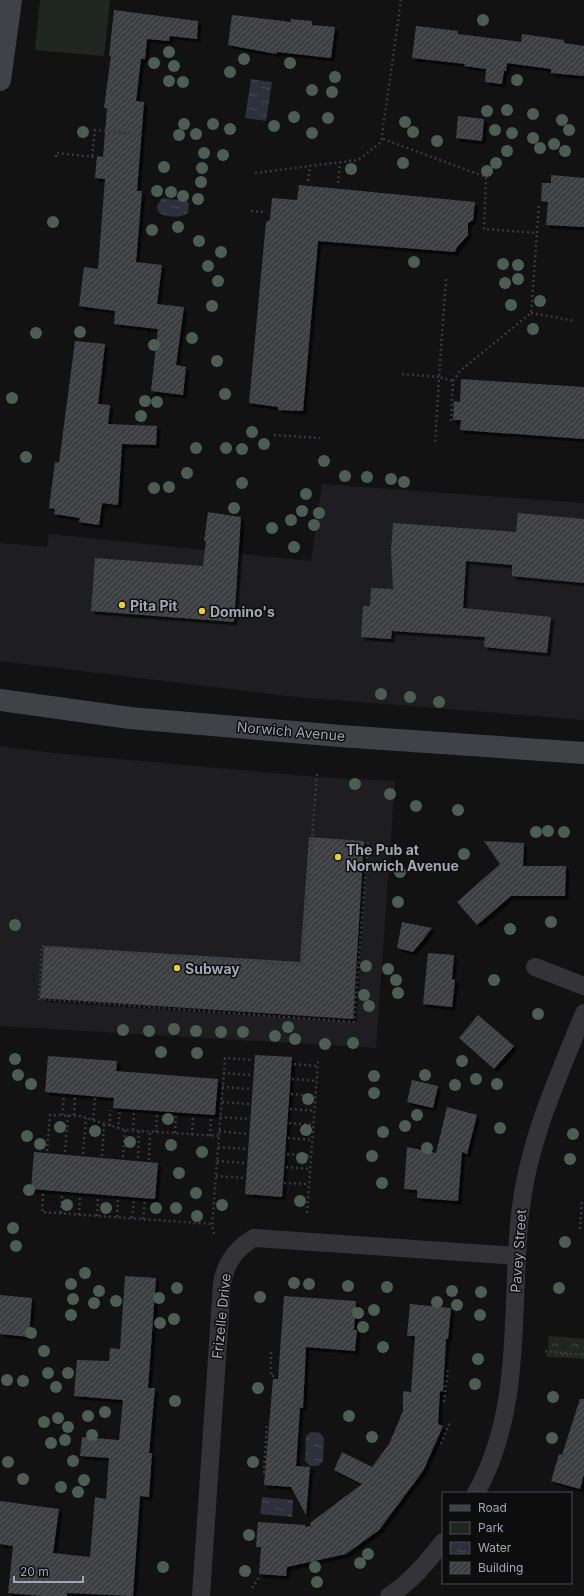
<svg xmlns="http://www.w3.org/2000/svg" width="584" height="1596" font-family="Inter,sans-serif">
<defs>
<pattern id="forest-crowns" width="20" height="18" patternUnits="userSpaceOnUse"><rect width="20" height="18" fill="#202722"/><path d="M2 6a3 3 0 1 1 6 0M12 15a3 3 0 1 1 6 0" fill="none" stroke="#3d4340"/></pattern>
<pattern id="water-ripples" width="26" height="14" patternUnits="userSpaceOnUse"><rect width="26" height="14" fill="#2c313b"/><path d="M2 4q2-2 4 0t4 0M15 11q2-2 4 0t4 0" fill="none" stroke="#484c55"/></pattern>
<pattern id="building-hatch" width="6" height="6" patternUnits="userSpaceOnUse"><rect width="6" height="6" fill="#3e3f43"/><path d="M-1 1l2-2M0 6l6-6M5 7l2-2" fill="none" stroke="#57585c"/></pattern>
<filter id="shadow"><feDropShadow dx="3.5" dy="3.5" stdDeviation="0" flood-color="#0009"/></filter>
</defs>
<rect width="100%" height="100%" fill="#121213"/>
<!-- built -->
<g fill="#1e1e20">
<polygon points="322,484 584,503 584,720 296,697 0,661 0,543 47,547 49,534 311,561"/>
<polygon points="0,746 53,753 318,777 395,781 376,1048 0,1026"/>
</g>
<!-- green -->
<polygon fill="#202722" points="40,0 110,0 104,56 35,50"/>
<!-- forest -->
<polygon fill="url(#forest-crowns)" points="549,1336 584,1339 584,1359 547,1357"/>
<!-- water -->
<g fill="url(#water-ripples)">
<polygon points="251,79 272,82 266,121 245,118"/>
<path d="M162,198L186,201L189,203L188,213C180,218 166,218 158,212L157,206Z"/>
<polygon points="311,1432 320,1433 324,1438 323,1461 318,1466 310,1466 305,1461 306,1436"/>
<polygon points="262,1497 293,1500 292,1517 260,1514"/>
</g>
<!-- building -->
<g fill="url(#building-hatch)" filter="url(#shadow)">
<polygon points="114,10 198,21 197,39 170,36 169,41 147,39 145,59 141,59 136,101 144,102 137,191 142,191 136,262 162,265 157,304 184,307 176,365 186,367 183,395 151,391 158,329 114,324 115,311 79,306 84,267 98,269 105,179 95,178 97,156 103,157 107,108 104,108 111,56 109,56"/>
<polygon points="232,15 291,22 291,19 312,21 312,25 335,27 331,58 277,52 276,54 228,45"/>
<polygon points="416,26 458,31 458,34 521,42 522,34 564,40 564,43 584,46 584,76 551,73 551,69 507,63 506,71 504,71 502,84 485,82 486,69 464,66 465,64 412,58"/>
<polygon points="458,116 484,119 482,141 456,138"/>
<polygon points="551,175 584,178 584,227 546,225 548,202 541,201 542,183 551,183"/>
<polygon points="299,185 475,202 473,220 468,223 468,235 457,247 455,252 318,241 303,411 278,410 278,407 249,403 266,222 270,220 272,198 297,200"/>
<polygon points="75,341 105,344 98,404 110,405 108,424 157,426 156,445 122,444 118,505 102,503 99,525 79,522 80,518 54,514 55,509 49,508 55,462 59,463"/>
<polygon points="461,379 584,387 584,439 460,430 461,420 453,420 454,401 460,402"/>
<polygon points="208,512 241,517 234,622 91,611 95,558 203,566 206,541 204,541"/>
<polygon points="518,513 584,519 584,583 512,576 512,565 466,561 463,608 551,617 547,653 484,647 485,637 392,631 391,639 361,637 363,606 370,606 371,588 393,589 391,551 393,523 516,532"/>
<polygon points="309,837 364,841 353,1019 40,998 44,946 300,962"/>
<polygon points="484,841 524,843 523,866 566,866 565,896 511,896 477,925 457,902 500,864"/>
<polygon points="402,922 432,928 413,952 397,948"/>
<polygon points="428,953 454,955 452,979 455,980 452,1007 423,1004"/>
<polygon points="478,1015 514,1046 494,1069 459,1038"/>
<polygon points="255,1055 292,1057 282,1197 245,1194"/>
<polygon points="48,1056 117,1061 116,1071 218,1079 215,1115 113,1108 114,1098 45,1092"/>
<polygon points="412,1080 438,1086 433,1108 407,1102"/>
<polygon points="447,1107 477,1115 467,1154 462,1152 458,1201 417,1198 417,1190 404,1189 407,1147 436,1153"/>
<polygon points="34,1152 158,1163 155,1199 31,1189"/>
<polygon points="125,1276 156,1278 148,1388 155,1388 149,1453 152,1453 149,1497 140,1496 133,1596 67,1593 67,1596 41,1596 8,1593 13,1546 0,1544 0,1501 59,1509 53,1553 90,1557 95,1497 106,1499 109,1458 80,1456 82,1437 119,1440 123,1400 74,1396 77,1360 109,1361 110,1348 120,1349"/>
<polygon points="0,1295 32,1298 29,1337 0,1334"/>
<polygon points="284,1296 356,1301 354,1330 357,1330 355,1351 306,1347 303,1408 300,1408 296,1466 310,1467 306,1515 291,1487 264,1485 273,1379 278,1379"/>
<polygon points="410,1304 451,1308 448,1339 446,1339 443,1392 440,1391 438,1424 443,1426 423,1471 379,1530 346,1554 287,1567 286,1576 259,1574 261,1547 256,1547 258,1522 305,1525 305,1527 311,1526 310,1523 362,1484 334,1470 342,1452 372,1467 389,1444 403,1411 403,1391 411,1392 415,1336 407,1336"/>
<polygon points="580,1399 584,1399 584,1474 580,1489 551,1481 559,1454 562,1455"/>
</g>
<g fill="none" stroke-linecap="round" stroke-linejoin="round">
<!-- path -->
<g stroke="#39393f" stroke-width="2.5" stroke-dasharray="2 3" stroke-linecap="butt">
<polyline points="383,139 486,177 484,229 537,233 539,203"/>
<polyline points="92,156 95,130 143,135"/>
<polyline points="56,157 56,153 95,157"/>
<polyline points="255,173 358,160 381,142 401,0"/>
<polyline points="308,181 310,166"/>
<polyline points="338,183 340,162"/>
<polyline points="251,211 266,212"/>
<polyline points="446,279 439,377 453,381"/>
<polyline points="531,313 575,321"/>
<polyline points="402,374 439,377 435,445"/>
<polyline points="451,421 453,381 460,371 531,313 537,233"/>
<polyline points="274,435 320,438"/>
<polyline points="317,774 302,965 42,946 39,999 354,1022 368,842"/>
<polyline points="294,1064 318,1066"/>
<polyline points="223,1073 252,1075"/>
<polyline points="292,1079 317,1081"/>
<polyline points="222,1087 251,1089"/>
<polyline points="291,1094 316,1096"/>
<polyline points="222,1102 250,1104"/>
<polyline points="290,1109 315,1111"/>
<polyline points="62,1115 64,1095"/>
<polyline points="74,1115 75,1096"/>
<polyline points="220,1117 248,1119"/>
<polyline points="93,1120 95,1098"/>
<polyline points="289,1123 314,1125"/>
<polyline points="110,1126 110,1110"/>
<polyline points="118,1129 120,1110"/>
<polyline points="133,1130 134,1112"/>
<polyline points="219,1131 247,1134"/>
<polyline points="156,1132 157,1113"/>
<polyline points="175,1133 176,1115"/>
<polyline points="192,1135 193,1116"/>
<polyline points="210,1136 211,1117"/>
<polyline points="288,1138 312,1140"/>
<polyline points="218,1147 247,1149"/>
<polyline points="47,1151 50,1115 80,1116 125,1130 219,1136"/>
<polyline points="65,1152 68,1115"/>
<polyline points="83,1154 86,1118"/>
<polyline points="287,1154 311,1156"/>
<polyline points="102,1156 104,1124"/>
<polyline points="123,1157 125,1130"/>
<polyline points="138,1158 139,1131"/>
<polyline points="149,1160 150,1132"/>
<polyline points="217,1161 246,1163"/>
<polyline points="286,1167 310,1169"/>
<polyline points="216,1176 244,1178"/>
<polyline points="284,1183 309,1184"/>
<polyline points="43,1194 42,1212 213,1224"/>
<polyline points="61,1213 62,1194"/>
<polyline points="307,1213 318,1061"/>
<polyline points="79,1215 80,1196"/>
<polyline points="97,1216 98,1197"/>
<polyline points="117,1217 118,1198"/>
<polyline points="132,1218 134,1200"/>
<polyline points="143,1219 145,1200"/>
<polyline points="580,1229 582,1202"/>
<polyline points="214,1234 212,1226 225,1058 253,1060"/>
<polyline points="545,1351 584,1355"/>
<polyline points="271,1352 271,1376 276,1376"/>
<polyline points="444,1402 448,1369"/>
<polyline points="441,1444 450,1422"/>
<polyline points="264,1473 267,1423"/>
<polyline points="252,1588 260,1576"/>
</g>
<!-- street -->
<g stroke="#333338" stroke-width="18">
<polyline points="535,967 584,986"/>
<path d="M476,1493C524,1407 510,1308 520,1214C528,1141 557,1080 584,1013"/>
<path d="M201,1596L222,1283C226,1262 236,1248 254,1238L517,1256"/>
<path d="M389,1596C411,1582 427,1562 443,1542"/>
</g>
<!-- secondary -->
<g stroke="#414148" stroke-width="22">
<polyline points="0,80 11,0"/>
<polyline points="0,700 130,718 340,736 584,753"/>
</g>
</g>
<!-- trees -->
<g fill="#4c5e51">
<circle cx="483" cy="20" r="6"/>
<circle cx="169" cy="52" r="6"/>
<circle cx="244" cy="59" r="6"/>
<circle cx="154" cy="63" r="6"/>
<circle cx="290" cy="63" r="6"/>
<circle cx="174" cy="66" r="6"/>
<circle cx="230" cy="72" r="6"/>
<circle cx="335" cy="77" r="6"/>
<circle cx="517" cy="80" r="6"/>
<circle cx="169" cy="81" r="6"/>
<circle cx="183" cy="82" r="6"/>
<circle cx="312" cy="90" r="6"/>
<circle cx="332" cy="92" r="6"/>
<circle cx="507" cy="110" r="6"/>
<circle cx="487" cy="111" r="6"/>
<circle cx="533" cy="114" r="6"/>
<circle cx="294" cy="117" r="6"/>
<circle cx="328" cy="118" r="6"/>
<circle cx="562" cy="120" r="6"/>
<circle cx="405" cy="122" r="6"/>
<circle cx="184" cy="124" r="6"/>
<circle cx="213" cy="124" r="6"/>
<circle cx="274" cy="126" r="6"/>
<circle cx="230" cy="129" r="6"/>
<circle cx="495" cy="130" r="6"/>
<circle cx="569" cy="130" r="6"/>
<circle cx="83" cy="132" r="6"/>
<circle cx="413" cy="132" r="6"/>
<circle cx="312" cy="133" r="6"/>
<circle cx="512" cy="133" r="6"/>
<circle cx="196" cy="134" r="6"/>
<circle cx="179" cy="135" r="6"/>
<circle cx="533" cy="138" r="6"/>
<circle cx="437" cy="141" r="6"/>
<circle cx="554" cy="144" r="6"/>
<circle cx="540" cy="148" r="6"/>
<circle cx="507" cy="151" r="6"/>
<circle cx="565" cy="151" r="6"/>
<circle cx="204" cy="153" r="6"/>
<circle cx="223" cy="155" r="6"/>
<circle cx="403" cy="163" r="6"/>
<circle cx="496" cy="163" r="6"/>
<circle cx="164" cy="167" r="6"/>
<circle cx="202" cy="168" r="6"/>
<circle cx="351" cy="169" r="6"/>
<circle cx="487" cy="171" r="6"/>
<circle cx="201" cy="182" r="6"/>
<circle cx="157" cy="191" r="6"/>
<circle cx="171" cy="192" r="6"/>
<circle cx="183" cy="196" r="6"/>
<circle cx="198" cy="199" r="6"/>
<circle cx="53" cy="222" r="6"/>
<circle cx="178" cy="227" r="6"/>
<circle cx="152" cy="230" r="6"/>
<circle cx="199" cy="241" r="6"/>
<circle cx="221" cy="252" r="6"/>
<circle cx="414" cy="262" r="6"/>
<circle cx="503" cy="264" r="6"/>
<circle cx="518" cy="265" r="6"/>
<circle cx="208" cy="266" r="6"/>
<circle cx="518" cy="279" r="6"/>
<circle cx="218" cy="281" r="6"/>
<circle cx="505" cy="283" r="6"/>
<circle cx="540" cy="301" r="6"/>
<circle cx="511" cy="305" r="6"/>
<circle cx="212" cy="306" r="6"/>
<circle cx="533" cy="329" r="6"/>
<circle cx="80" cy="332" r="6"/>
<circle cx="36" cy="333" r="6"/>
<circle cx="192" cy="338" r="6"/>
<circle cx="154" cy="345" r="6"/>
<circle cx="217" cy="361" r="6"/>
<circle cx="225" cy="394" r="6"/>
<circle cx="12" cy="398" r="6"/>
<circle cx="145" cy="401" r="6"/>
<circle cx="157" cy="402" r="6"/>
<circle cx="141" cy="416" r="6"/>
<circle cx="252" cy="432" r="6"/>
<circle cx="264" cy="444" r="6"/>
<circle cx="196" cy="448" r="6"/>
<circle cx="226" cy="448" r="6"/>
<circle cx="242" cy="449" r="6"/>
<circle cx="26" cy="457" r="6"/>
<circle cx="324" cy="461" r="6"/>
<circle cx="187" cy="473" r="6"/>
<circle cx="345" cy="476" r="6"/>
<circle cx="367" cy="477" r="6"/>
<circle cx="391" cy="479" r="6"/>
<circle cx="404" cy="482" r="6"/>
<circle cx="242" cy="483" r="6"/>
<circle cx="169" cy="487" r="6"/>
<circle cx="154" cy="488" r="6"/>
<circle cx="306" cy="494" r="6"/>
<circle cx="234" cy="508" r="6"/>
<circle cx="302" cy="511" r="6"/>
<circle cx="319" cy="513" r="6"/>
<circle cx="291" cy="520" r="6"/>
<circle cx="314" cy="525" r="6"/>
<circle cx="272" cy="528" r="6"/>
<circle cx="294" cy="547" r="6"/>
<circle cx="381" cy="694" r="6"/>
<circle cx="410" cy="697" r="6"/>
<circle cx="439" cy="702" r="6"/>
<circle cx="355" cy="784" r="6"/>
<circle cx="390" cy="794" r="6"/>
<circle cx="416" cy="806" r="6"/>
<circle cx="458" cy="810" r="6"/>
<circle cx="548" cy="831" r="6"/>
<circle cx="536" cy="832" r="6"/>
<circle cx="564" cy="832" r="6"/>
<circle cx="464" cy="854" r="6"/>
<circle cx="400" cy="872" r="6"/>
<circle cx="398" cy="902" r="6"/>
<circle cx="551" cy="922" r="6"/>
<circle cx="15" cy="925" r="6"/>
<circle cx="510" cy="929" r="6"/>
<circle cx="366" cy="966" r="6"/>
<circle cx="388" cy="969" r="6"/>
<circle cx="396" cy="980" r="6"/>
<circle cx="494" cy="980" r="6"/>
<circle cx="398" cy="993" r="6"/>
<circle cx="364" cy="995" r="6"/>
<circle cx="369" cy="1006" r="6"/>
<circle cx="538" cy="1014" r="6"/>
<circle cx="288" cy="1027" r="6"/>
<circle cx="174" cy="1029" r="6"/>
<circle cx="123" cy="1030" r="6"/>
<circle cx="149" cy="1031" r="6"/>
<circle cx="196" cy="1031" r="6"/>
<circle cx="221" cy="1032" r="6"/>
<circle cx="243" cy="1032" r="6"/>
<circle cx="275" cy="1036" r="6"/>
<circle cx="295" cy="1039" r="6"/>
<circle cx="353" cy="1043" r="6"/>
<circle cx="325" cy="1044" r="6"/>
<circle cx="161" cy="1052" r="6"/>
<circle cx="197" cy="1053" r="6"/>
<circle cx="15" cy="1059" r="6"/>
<circle cx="462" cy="1061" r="6"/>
<circle cx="18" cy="1075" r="6"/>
<circle cx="425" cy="1075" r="6"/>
<circle cx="374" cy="1076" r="6"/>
<circle cx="476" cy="1079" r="6"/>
<circle cx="31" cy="1084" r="6"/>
<circle cx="497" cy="1084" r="6"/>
<circle cx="455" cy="1085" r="6"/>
<circle cx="374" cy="1093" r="6"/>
<circle cx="308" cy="1099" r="6"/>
<circle cx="417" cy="1115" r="6"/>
<circle cx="168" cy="1119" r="6"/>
<circle cx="405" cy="1126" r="6"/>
<circle cx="60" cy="1127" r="6"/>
<circle cx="500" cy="1128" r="6"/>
<circle cx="306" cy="1130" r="6"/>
<circle cx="95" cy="1131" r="6"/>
<circle cx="383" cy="1132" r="6"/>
<circle cx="573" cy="1134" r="6"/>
<circle cx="27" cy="1136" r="6"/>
<circle cx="130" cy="1142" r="6"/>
<circle cx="40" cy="1144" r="6"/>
<circle cx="171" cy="1145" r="6"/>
<circle cx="427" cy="1148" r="6"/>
<circle cx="202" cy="1152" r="6"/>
<circle cx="372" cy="1156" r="6"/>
<circle cx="302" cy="1158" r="6"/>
<circle cx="570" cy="1159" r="6"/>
<circle cx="179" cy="1173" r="6"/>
<circle cx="382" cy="1183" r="6"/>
<circle cx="29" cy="1190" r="6"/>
<circle cx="196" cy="1193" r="6"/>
<circle cx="300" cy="1201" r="6"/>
<circle cx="67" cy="1205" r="6"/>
<circle cx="222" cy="1205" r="6"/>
<circle cx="106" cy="1208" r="6"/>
<circle cx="156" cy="1208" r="6"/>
<circle cx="176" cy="1208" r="6"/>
<circle cx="197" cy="1216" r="6"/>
<circle cx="13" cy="1228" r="6"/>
<circle cx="565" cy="1242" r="6"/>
<circle cx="16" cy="1246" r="6"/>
<circle cx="85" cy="1273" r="6"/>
<circle cx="294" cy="1283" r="6"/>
<circle cx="71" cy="1284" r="6"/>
<circle cx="309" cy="1284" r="6"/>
<circle cx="348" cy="1286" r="6"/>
<circle cx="387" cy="1287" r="6"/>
<circle cx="177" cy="1288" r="6"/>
<circle cx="559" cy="1288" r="6"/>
<circle cx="99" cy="1291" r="6"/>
<circle cx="452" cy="1291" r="6"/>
<circle cx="481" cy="1292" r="6"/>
<circle cx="260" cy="1297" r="6"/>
<circle cx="159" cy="1298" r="6"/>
<circle cx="73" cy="1299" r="6"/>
<circle cx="116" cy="1301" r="6"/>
<circle cx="437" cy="1302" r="6"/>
<circle cx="94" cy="1303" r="6"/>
<circle cx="457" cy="1305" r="6"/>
<circle cx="374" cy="1310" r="6"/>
<circle cx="358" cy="1313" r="6"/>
<circle cx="71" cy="1315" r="6"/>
<circle cx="480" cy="1315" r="6"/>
<circle cx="174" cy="1319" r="6"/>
<circle cx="160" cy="1323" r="6"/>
<circle cx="363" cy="1327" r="6"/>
<circle cx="31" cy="1333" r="6"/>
<circle cx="383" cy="1347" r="6"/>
<circle cx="44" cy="1351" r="6"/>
<circle cx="478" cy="1359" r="6"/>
<circle cx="48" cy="1373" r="6"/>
<circle cx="68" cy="1373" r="6"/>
<circle cx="7" cy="1380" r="6"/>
<circle cx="23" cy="1381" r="6"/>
<circle cx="475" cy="1384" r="6"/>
<circle cx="56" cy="1387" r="6"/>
<circle cx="258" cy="1388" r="6"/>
<circle cx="553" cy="1397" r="6"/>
<circle cx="175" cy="1401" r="6"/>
<circle cx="105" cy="1412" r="6"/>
<circle cx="88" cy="1416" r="6"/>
<circle cx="349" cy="1416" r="6"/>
<circle cx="58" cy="1418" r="6"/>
<circle cx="44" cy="1422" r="6"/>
<circle cx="68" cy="1427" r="6"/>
<circle cx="92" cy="1435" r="6"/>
<circle cx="372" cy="1437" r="6"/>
<circle cx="552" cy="1438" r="6"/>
<circle cx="65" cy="1440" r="6"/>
<circle cx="51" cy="1443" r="6"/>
<circle cx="73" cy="1461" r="6"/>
<circle cx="8" cy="1462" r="6"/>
<circle cx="253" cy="1462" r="6"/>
<circle cx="23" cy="1479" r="6"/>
<circle cx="84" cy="1480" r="6"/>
<circle cx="61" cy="1487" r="6"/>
<circle cx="78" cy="1492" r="6"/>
<circle cx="249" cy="1535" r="6"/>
<circle cx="368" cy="1554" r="6"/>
<circle cx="360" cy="1563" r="6"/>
<circle cx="163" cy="1567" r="6"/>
<circle cx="315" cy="1567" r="6"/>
<circle cx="245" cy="1571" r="6"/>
<circle cx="317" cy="1582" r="6"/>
</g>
<!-- markers -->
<g fill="#e7ce36" stroke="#0d0d0e" stroke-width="1.5">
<circle cx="122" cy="605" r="4"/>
<circle cx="202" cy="611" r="4"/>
<circle cx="338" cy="857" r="4"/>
<circle cx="177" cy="968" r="4"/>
</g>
<g text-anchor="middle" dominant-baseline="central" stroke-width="3" stroke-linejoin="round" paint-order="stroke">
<!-- poi labels -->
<g font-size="14" font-weight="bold" fill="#a4a5b3" stroke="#0d0d0e" text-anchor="start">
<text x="130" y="605">Pita Pit</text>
<text x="210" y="611">Domino's</text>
<text x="346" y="849">The Pub at<tspan x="346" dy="16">Norwich Avenue</tspan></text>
<text x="185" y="968">Subway</text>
</g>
<!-- street labels -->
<g font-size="14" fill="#a4a5b3" stroke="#0d0d0e">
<text transform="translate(291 731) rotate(5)">Norwich Avenue</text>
<text transform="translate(518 1251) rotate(-86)">Pavey Street</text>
<text transform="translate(221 1316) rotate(-84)">Frizelle Drive</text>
</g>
</g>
<!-- legend -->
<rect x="442" y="1492" width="130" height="92" fill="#0d0d0e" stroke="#494a50"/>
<rect x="450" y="1505" width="20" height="6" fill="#414148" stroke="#494a50"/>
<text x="478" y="1512" font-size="12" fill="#a4a5b3">Road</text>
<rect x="450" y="1522" width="20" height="12" fill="#202722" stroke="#494a50"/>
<text x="478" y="1532" font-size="12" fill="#a4a5b3">Park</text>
<rect x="450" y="1542" width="20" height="12" fill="url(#water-ripples)" stroke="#494a50"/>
<text x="478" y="1552" font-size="12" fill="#a4a5b3">Water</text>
<rect x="450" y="1562" width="20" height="12" fill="url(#building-hatch)" stroke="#494a50"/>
<text x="478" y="1572" font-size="12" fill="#a4a5b3">Building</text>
<!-- scale -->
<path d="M14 1576v6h69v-6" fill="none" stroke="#a4a5b3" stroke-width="2"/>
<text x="20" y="1576" font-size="12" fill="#a4a5b3" stroke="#0d0d0e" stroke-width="3" paint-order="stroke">20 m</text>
</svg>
